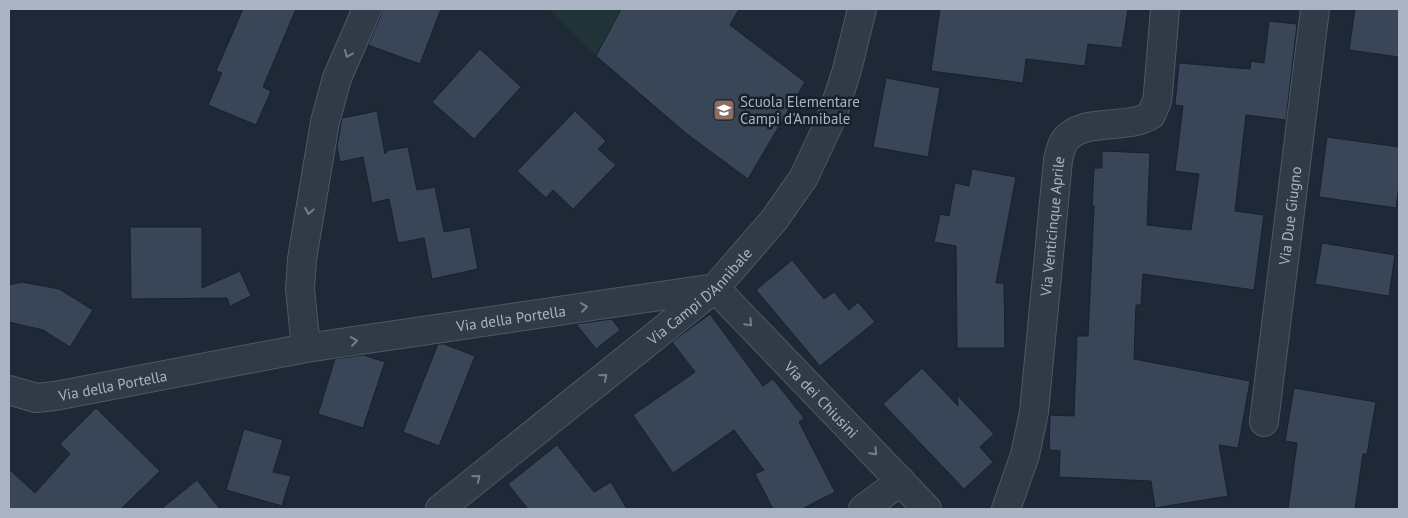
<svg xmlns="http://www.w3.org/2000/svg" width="1408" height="518" font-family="'PT Sans',sans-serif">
<rect width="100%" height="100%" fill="#1e2836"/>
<!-- green -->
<polygon fill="#203437" points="548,9 621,9 596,56"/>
<!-- building -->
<g fill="#394657" stroke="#19212d">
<polygon points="243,9 296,9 263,87 271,91 256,125 208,105 222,73 216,71"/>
<polygon points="382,9 441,9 420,64 368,45 381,15"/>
<polygon points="621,9 739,9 730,25 805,82 748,179 687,134 596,56"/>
<polygon points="940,9 1128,9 1122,48 1088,44 1085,66 1026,59 1023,83 931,71"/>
<polygon points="1355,9 1399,9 1399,57 1349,50"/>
<polygon points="1269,21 1297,24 1286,120 1246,115 1235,211 1264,215 1254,290 1143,274 1141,305 1136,305 1134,359 1250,381 1238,448 1219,445 1228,496 1155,508 1151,481 1059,477 1060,451 1049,450 1050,415 1074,416 1077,336 1088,336 1094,206 1092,206 1094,168 1102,168 1102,151 1150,153 1147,225 1191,230 1199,174 1175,171 1183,106 1175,105 1179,63 1250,69 1251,61 1264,63"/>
<polygon points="480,49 521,87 474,139 432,102"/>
<polygon points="886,78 940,88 928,157 873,147"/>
<polygon points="377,111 385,154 389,150 408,147 417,190 435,187 444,232 470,227 478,269 432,279 424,238 398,243 389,199 372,203 363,157 340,162 337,147 342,118"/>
<polygon points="575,111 606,141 598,149 616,165 573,209 553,190 546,198 517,171"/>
<polygon points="1327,137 1399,147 1399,184 1396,208 1319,197"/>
<polygon points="972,169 1016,177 996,283 1004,283 1005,348 957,348 956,246 934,242 940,214 949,216 955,183 969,186"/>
<polygon points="130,227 202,227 202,288 240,271 251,296 230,306 227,298 131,299"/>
<polygon points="1322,243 1395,255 1389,296 1315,284"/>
<polygon points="792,260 824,299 834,292 849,310 858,302 875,322 820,366 756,290"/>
<polygon points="22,282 59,289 93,310 70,347 43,330 9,322 9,285"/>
<polygon points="710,314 763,386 773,379 804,418 799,422 835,492 802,509 773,509 755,474 764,470 734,430 673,473 633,415 695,372 672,342"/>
<polygon points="612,319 620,330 596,349 576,324"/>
<polygon points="438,344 444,344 475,356 439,446 403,432"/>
<polygon points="363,355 385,362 363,428 318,414 335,359"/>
<polygon points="922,368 958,406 957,395 994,434 980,447 993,462 964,489 883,404"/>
<polygon points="1294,388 1376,402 1367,454 1363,454 1355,509 1288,509 1297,443 1285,441"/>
<polygon points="96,408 160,471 121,509 9,509 9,469 35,493 70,454 60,444"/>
<polygon points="244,429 283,440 273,472 291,476 282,506 226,490"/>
<polygon points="557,445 594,492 611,482 627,509 528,509 508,484"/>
<polygon points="197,480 220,509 161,509"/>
</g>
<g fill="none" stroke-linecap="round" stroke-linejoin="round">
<!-- minor casing -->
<g stroke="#4f5765" stroke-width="30">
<g id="minor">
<path id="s1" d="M715,288L927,509"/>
<polyline points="306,348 300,289 302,259 325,122 337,78 367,9"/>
<path id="s2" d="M9,390L36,398L55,396L306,348L715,288"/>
<path id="s3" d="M1264,422L1315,9"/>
<path id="s4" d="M440,509L715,288L774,220L804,177L831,119L847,70L862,9"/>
<polyline points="863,509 901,481"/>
<path id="s5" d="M1006,509L1025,455L1034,412L1058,160C1060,152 1062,141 1069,136C1090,118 1128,130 1151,115L1157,101L1158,93L1165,9"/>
</g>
</g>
<!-- minor -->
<use href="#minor" stroke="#313a47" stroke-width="28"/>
</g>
<!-- one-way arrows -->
<defs><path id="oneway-chevron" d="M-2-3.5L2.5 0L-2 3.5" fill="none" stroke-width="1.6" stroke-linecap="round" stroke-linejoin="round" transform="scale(1.25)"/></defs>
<g stroke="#747d8c">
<use href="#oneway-chevron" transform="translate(348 54) rotate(113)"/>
<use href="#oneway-chevron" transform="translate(309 211) rotate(100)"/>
<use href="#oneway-chevron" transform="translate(584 307) rotate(-8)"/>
<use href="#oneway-chevron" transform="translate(749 323) rotate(46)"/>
<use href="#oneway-chevron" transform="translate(354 341) rotate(-8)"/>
<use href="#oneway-chevron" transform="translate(604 377) rotate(-39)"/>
<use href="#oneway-chevron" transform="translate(874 452) rotate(46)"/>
<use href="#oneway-chevron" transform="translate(477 478) rotate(-39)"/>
</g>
<!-- icons -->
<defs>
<g id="school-square" transform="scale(1.125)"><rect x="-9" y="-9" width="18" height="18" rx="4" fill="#8d6e63" stroke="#171f2b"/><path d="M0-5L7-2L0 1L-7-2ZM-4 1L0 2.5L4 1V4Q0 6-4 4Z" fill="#fff"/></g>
</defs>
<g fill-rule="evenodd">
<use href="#school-square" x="724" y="110"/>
</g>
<g text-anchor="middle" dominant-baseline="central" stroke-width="5" stroke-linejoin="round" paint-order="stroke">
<!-- poi labels -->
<g font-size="15" fill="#abb4c4" stroke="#171f2b" text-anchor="start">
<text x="740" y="101">Scuola Elementare<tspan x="740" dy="17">Campi d'Annibale</tspan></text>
</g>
<!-- street labels -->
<g font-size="15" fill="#abb4c4" stroke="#171f2b">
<text stroke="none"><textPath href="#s3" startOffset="208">Via Due Giugno</textPath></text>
<text stroke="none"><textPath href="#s5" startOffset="288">Via Venticinque Aprile</textPath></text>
<text stroke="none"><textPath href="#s4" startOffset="336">Via Campi D'Annibale</textPath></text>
<text stroke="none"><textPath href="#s2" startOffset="510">Via della Portella</textPath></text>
<text stroke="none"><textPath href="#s2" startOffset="106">Via della Portella</textPath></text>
<text stroke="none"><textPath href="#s1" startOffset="154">Via dei Chiusini</textPath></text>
</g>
</g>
<!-- border -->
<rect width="1408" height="518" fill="none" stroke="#abb4c4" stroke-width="20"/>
</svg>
